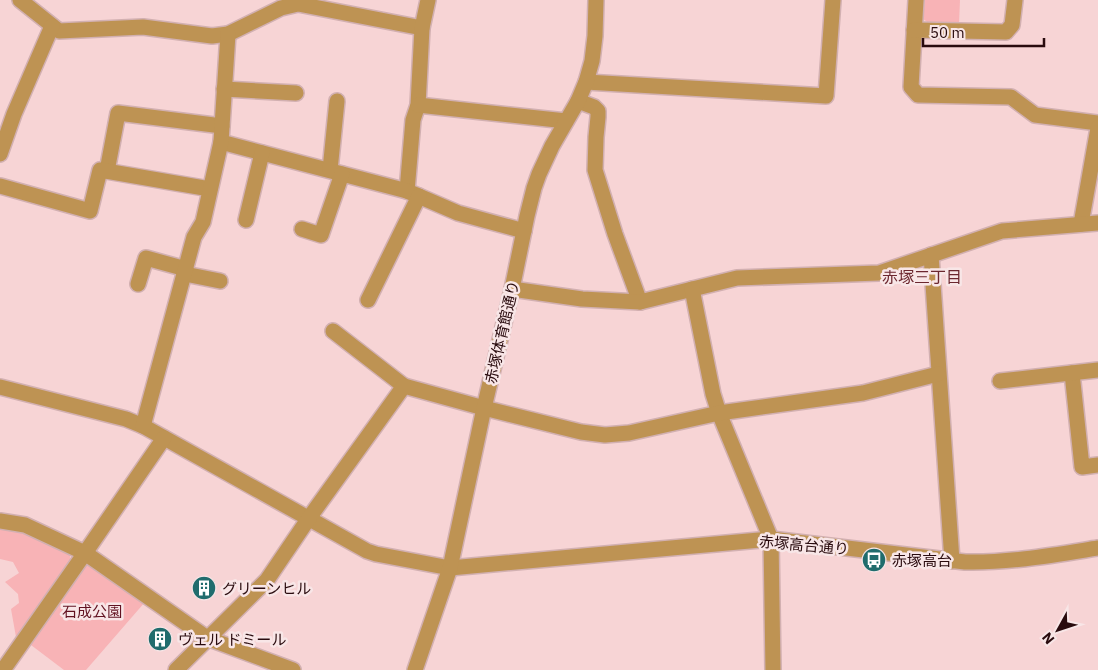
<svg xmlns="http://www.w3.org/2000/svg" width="1098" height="670" font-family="'IBM Plex Sans','Noto Sans JP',sans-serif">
<rect width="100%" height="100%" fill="#f7d4d5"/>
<!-- green -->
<g fill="#f8b3b6">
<polygon points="925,0 960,0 959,24 929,23 923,19"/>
<polygon points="0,529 22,532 69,553 71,560 16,637 11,609 19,603 18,594 5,582 19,573 13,562 0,559"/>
<polygon points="89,565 145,602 86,670 64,670 31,645 75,575 83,567"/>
</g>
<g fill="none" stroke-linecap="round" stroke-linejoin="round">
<!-- minor casing -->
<g stroke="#d2b0b1" stroke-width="18">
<g id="minor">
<polyline points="20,0 59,31 143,27 212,36 228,34 281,8 298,4 422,28"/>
<polyline points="428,0 422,28 418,105 413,120 407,191 458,213 524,231"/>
<polyline points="916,0 911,87 918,95 1011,97 1035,115 1098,123"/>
<polyline points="914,30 1006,32 1012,25 1015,0"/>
<polyline points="586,82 826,96 833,0"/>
<polyline points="224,89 296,93"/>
<polyline points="578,101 594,107 598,111 598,117 596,137 595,170 615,234 640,302"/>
<polyline points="418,105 566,121"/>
<polyline points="221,142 407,191"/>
<polyline points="0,154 14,114 52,26"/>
<polyline points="330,170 337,101"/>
<polyline points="107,171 118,113 222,126"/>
<polyline points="0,186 90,211 100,170 210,189"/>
<polyline points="246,220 262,153"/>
<polyline points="1081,224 1098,128"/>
<polyline points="302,229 321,235 342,174"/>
<polyline points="931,255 952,561"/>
<polyline points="185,274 220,281"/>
<polyline points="138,284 146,258 186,269"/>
<polyline points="512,289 582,299 640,302 737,278 879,273 1002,231 1098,223"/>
<polyline points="692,289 713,394 719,413 771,539 773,670"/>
<polyline points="368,300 419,196"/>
<polyline points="333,331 404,386"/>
<polyline points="1072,373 1082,467 1098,465"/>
<polyline points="1000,381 1098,370"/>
<path d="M0,387L126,419L143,426L367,551L376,554L450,568L771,539L965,562C1010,563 1054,555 1098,548"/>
<polyline points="143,426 194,237 203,222 221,142 228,34"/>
<polyline points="0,521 25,525 85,553 207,638 293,670"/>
<polyline points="3,670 85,553 164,438"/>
<polyline points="176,670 267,580 309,518 404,386 484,408 581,432 605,435 629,433 719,413 863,393 938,374"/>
<polyline points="415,670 450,568 484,408 512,289 527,216 534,188 539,174 552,146 578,101 586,82 592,61 595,36 596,0"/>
</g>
</g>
<!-- minor -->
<use href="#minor" stroke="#be9353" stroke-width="15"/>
</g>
<!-- icons -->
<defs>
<g id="bus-disc" transform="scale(1.25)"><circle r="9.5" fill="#206c6d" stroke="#f8e6e7"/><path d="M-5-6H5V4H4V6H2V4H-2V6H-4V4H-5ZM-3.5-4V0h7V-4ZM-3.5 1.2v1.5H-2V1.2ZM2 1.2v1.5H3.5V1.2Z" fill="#fff"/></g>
<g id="building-disc" transform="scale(1.25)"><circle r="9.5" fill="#206c6d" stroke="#f8e6e7"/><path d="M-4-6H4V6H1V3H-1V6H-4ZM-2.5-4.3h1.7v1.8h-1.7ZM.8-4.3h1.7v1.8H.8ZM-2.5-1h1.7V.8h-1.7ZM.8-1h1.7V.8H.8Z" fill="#fff"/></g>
</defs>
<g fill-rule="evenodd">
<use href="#bus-disc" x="874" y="560"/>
<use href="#building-disc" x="204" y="588"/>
<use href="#building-disc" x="160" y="639"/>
</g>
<g text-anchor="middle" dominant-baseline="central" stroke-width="5" stroke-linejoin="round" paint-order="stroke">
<!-- street labels -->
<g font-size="15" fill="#290b0e" stroke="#f8e6e7">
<text transform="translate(502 332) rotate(-77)">赤塚体育館通り</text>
<text transform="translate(804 545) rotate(5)">赤塚高台通り</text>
</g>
<!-- poi labels -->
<g font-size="15" fill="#290b0e" stroke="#f8e6e7" text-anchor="start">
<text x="892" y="560">赤塚高台</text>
<text x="222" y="588">グリーンヒル</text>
<text x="178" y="639">ヴェル ドミール</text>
</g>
<!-- park labels -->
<g font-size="15" fill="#621221" stroke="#f8e6e7">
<text x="92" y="611">石成公園</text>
</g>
<!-- neighbourhood labels -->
<g font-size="16" fill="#6c272f" stroke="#f8e6e7">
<text x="922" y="277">赤塚三丁目</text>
</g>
</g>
<!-- north arrow -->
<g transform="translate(1058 630) rotate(230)" stroke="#f8e6e7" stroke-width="4" paint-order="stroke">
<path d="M0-4L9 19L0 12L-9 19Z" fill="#290b0e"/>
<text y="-8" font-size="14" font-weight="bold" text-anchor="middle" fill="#290b0e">N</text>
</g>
<!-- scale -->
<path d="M923 38v8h121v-8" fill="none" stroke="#290b0e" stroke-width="2.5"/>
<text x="930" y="38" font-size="15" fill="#290b0e" stroke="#f8e6e7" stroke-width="4" paint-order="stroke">50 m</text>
</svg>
